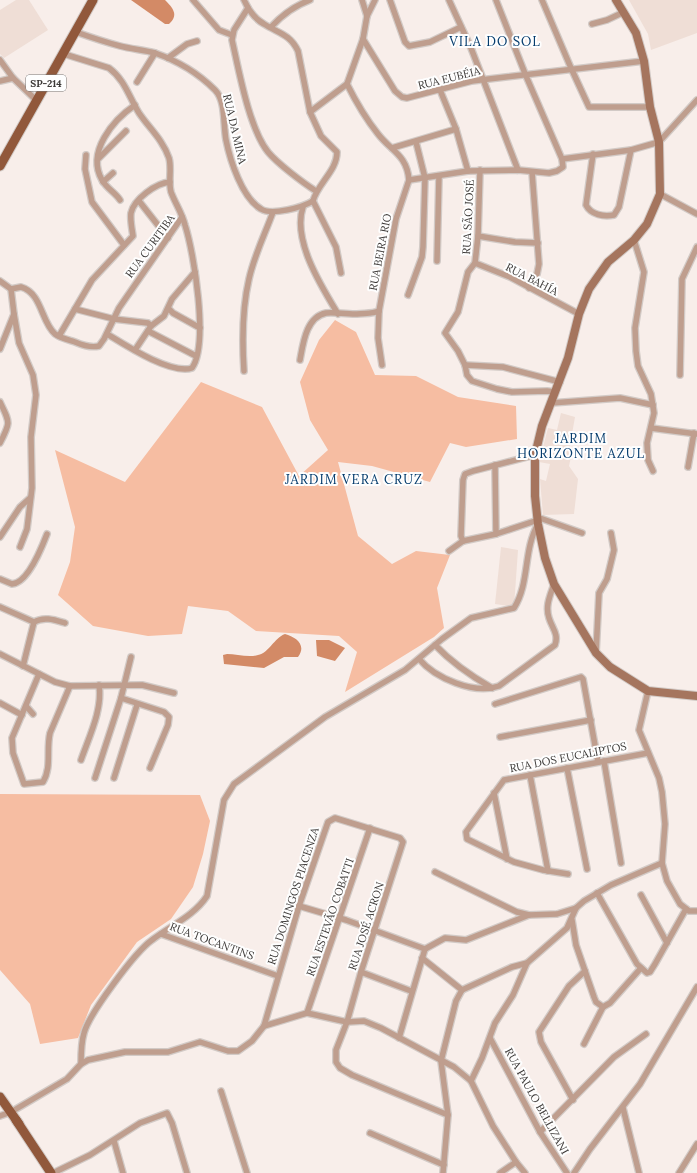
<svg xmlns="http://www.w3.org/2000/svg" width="697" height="1173" font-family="Lora,serif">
<rect width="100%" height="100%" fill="#f8eeea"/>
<!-- built -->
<g fill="#efded6">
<polygon points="16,0 29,0 48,30 4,58 0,54 0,10"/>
<polygon points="629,0 697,0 697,33 651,50 648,34"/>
<polygon points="561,413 575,417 569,451 572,452 569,466 578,479 574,514 543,515 540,479 546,481 550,464 539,462 548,428 557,430"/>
<polygon points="501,547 518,550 514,607 495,604"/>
</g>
<!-- green -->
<g fill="#f6bda2">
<polygon points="335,320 356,332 375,375 416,376 458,397 516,406 517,439 466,447 450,443 430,482 372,466 338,462 358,536 392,564 416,551 450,555 437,588 444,628 434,637 345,692 357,652 339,636 256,631 228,611 188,606 182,634 148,636 93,626 58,595 70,562 75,527 55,450 125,482 201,382 262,407 299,476 328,450 310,420 300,382 319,340"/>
<polygon points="0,794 200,795 210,821 203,854 193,887 171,919 137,942 91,1005 78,1038 40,1044 30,1004 0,970"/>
</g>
<!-- water -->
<g fill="#d38a66">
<path d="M131,0H165C173,8 179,15 169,24H165Z"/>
<path d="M285,634C296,637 307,645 298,657H284L264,668L224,664L223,655L227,654C236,654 249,658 258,655C269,653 274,638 285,634Z"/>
<polygon points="316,640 329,640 345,648 335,661 317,656"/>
</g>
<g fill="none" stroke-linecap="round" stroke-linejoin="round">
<!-- street casing -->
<g stroke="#d2cac6" stroke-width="8">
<g id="street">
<polyline points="193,0 219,30 232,35"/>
<path d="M244,0C248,9 255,19 264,24C278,33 290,34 298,51L310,112L321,136L337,152C337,171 318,183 313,201"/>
<polyline points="362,0 367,16"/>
<polyline points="390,0 405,42 409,46 430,42 461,27"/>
<polyline points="449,0 471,48 518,170"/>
<polyline points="542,0 571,68 589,107 650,107"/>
<path d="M248,8L234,30L232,40C239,71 249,128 268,152C277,163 303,183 316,191"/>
<polyline points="592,24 607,20 624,12"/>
<path d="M271,27C283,14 294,6 310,0"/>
<path d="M76,32C90,37 105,42 120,46C131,49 144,50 155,53C178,61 198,73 215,90C226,101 223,125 226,140C230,160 242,198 261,209C272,216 303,207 313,201"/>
<polyline points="363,39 395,91 402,97 407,98 472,81 644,61"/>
<path d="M64,54L109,68C125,80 129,97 139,113C149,128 163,140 169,158C172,169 168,181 171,192C175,203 182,213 185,225C194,253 209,344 192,368C171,375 125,345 107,334"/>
<polyline points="168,58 187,44 197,41"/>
<polyline points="0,60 13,78 36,100"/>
<polyline points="0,81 13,78"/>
<polyline points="137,82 155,53"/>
<path d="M347,84C356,102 366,119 378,134C391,151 407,155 409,180L396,219L379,311L378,338L382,365"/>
<polyline points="440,90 456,129 468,171"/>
<polyline points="310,112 347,84 363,39 367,16 375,0"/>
<polyline points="392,148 456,129"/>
<path d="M593,154L586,205C591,215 604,217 614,215L619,207L631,150"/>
<polyline points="86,155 85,169 92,202 124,245"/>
<polyline points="98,159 126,131"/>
<polyline points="562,159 631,150 659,142 697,100"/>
<polyline points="480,170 478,236 475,263 468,272 458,312 445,333 458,351 465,365 467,375 472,381 497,389 512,392 547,391 555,392"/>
<polyline points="409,180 468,171 518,170 549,173 557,171 563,167 562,159 526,76 496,0"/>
<polyline points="103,182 113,173"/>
<polyline points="660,194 697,214"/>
<path d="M120,200C115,192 107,189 102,180C86,152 113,120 135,105"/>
<polyline points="139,201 168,238"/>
<polyline points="313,201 336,247 341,273"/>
<path d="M303,207C292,240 321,286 338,314"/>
<polyline points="478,236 515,242 538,243"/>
<polyline points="634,240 644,272 635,328 636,351 638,366 651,394 654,413 647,443 648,460 653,471"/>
<polyline points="437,261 439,176"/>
<polyline points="475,263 510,277 579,314"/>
<polyline points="0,281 11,289 14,314 0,349"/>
<polyline points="529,288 537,274 539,264 532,172"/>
<path d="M11,289L21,287C42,293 41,322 55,334C60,338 69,340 75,342C82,345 91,348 99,346L104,339L119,308L182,217"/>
<polyline points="408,295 422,257 423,247 425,178 416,142"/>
<polyline points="75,309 114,319 148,323 151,326"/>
<polyline points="169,309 173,313 200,328"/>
<polyline points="14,314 19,343 33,375 36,395 31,437 32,488 27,529 20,547"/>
<polyline points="148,331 196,356"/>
<path d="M59,336L92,280L133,236C132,229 130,220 131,213C134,199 156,183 170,182"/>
<polyline points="135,350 151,326 164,316 172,299 195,272"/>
<path d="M300,360C303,344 306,317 326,313C333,312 349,314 357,314C365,313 372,314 379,311"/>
<polyline points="465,365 503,367 560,382"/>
<path d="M244,371C242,340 242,309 249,279C254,256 265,234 273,212"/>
<polyline points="680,375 682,279 697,247"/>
<path d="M0,402C10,423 11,422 0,443"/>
<polyline points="551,403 620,398 653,405"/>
<polyline points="651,428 697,434"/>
<polyline points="495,465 496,534"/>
<polyline points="688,467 694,433"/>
<polyline points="537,517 582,533"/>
<polyline points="0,537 20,507 30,498"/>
<polyline points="463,541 461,536 463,480 465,474 473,471 535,455"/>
<polyline points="463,541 496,534 538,520"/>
<polyline points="449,551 463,541"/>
<path d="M0,579L12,584C28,583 42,547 47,534"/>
<path d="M0,607L34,622C44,616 55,620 65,623"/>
<path d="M435,645C452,663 471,676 492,688"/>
<polyline points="596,653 599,593 607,579 614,550 611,533"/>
<polyline points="0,654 55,682 70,686 142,685 174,693"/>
<path d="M419,659C435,678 474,695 499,686L555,645C559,634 552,628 549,618C545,606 550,596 554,584"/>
<polyline points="23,666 34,622"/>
<path d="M39,674L12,738L13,753L24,784L43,782C52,767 46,750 50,733L70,686"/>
<polyline points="648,691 639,730 659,778 662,792 665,824 662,863 667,881 680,904 689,911 697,911"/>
<polyline points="121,698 164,712 169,717 168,725 150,768"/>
<polyline points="0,703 22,715"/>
<polyline points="495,704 581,677 583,679 598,762"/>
<polyline points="26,706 33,714"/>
<polyline points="500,737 591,720"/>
<path d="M81,760C89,737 103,709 99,685"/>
<polyline points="604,761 621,863"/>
<polyline points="567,768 587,869"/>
<polyline points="530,775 548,871"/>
<polyline points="95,778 121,698 131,657"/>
<polyline points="114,778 137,705"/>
<polyline points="494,793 507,859"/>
<polyline points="435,872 517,912 529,915"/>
<polyline points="568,874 543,870 514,862 467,839 466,832 504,780 648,753"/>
<polyline points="597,893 637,964 647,973 650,972 655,964 686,909"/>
<polyline points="641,895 667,943"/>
<polyline points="299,906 346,920 425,949"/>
<polyline points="572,920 576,945 594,997 596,1002 603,1007 610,1003 641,968"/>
<polyline points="161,934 278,976"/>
<polyline points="425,949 445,938 466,940 529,915 557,914 576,908"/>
<polyline points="422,958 462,990 456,1001 441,1061 448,1115 443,1173"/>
<polyline points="361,972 411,991"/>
<polyline points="462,990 512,967 527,963 567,928 576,908 584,901 611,885 662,863"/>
<polyline points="307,1013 370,828"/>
<polyline points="264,1026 307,1013 347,1022 364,1021 381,1028 454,1067 471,1081 493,1126 516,1162 525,1173"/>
<polyline points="399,1038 425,949"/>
<polyline points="490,1038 540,1132 567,1173"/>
<polyline points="584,1044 603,1007"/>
<path d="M81,1064C81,1054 81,1043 84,1033C89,1014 135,952 152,940C170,926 194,916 207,896L224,800L234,784L325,717L405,670L442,639L471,618L514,608C530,583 523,550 538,524"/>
<polyline points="471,1081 482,1058 495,1023 513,995 527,963"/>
<polyline points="221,1091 247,1173"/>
<polyline points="573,1100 541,1042 539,1032 569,986 585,971"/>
<polyline points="623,1108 639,1173"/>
<polyline points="0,1116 11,1112 67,1079 81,1064 88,1060 125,1052 168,1052 200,1042 228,1051 238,1051 252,1041 264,1026 299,906 328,822 335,818 400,838 403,842 361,972 347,1022 336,1050 336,1062 340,1068 352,1075 448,1115"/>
<polyline points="540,1132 614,1057 646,1034"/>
<polyline points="370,1133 444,1165"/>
<polyline points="114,1141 123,1173"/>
<polyline points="53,1173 90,1155 140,1123 167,1113 172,1123 187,1173"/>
<polyline points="500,1173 516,1162"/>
<polyline points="574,1173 590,1149 640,1084 697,987"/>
<polyline points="679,1173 697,1144"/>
</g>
</g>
<!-- secondary casing -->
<g stroke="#d2cac6" stroke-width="10">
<polyline id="secondary" points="616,0 636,33 644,61 650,107 659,142 660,194 647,224 634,240 608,262 589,289 579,314 568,358 542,426 535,455 535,496 538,524 545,558 554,584 596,653 610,667 648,691 697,696"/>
</g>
<!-- primary casing -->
<g stroke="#d2cac6" stroke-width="11">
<g id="primary">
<polyline points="0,166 93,0"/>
<polyline points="0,1097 19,1124"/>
<polyline points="16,1120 51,1173"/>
</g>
</g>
<!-- street -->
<use href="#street" stroke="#bf9e8e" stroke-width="5.5"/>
<!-- secondary -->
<use href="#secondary" stroke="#a5755e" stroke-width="8"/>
<!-- primary -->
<use href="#primary" stroke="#91583b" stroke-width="9"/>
</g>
<g text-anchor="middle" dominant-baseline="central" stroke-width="4" stroke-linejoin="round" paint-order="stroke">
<!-- shield labels -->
<rect fill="#fefefe" stroke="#767473" stroke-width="1" x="26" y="75" width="40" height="16" rx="3"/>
<g font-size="10" font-weight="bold" fill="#3c3937">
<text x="46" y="83">SP-214</text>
</g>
<!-- street labels -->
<g font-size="11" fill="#3c3937" stroke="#fefefe">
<text transform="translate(449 78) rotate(-14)">RUA EUBÉIA</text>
<text transform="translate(235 129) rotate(77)">RUA DA MINA</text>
<text transform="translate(468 217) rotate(-87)">RUA SÃO JOSÉ</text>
<text transform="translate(150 246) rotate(-54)">RUA CURITIBA</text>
<text transform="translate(380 252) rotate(-79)">RUA BEIRA RIO</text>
<text transform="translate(532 279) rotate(27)">RUA BAHÍA</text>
<text transform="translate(568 757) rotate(-11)">RUA DOS EUCALIPTOS</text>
<text transform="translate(293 896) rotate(-72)">RUA DOMINGOS PIACENZA</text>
<text transform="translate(330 917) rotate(-71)">RUA ESTEVÃO COBATTI</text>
<text transform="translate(366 926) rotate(-72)">RUA JOSÉ ACRON</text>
<text transform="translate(212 941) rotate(20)">RUA TOCANTINS</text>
<text transform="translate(537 1101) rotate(61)">RUA PAULO BELLIZANI</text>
</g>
<!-- quarter labels -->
<g font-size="13" letter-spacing="1" fill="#043b6c" stroke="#fefefe">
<text x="495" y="41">VILA DO SOL</text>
<text x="581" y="438">JARDIM<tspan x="581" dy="15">HORIZONTE AZUL</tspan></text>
<text x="354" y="479">JARDIM VERA CRUZ</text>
</g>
</g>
</svg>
